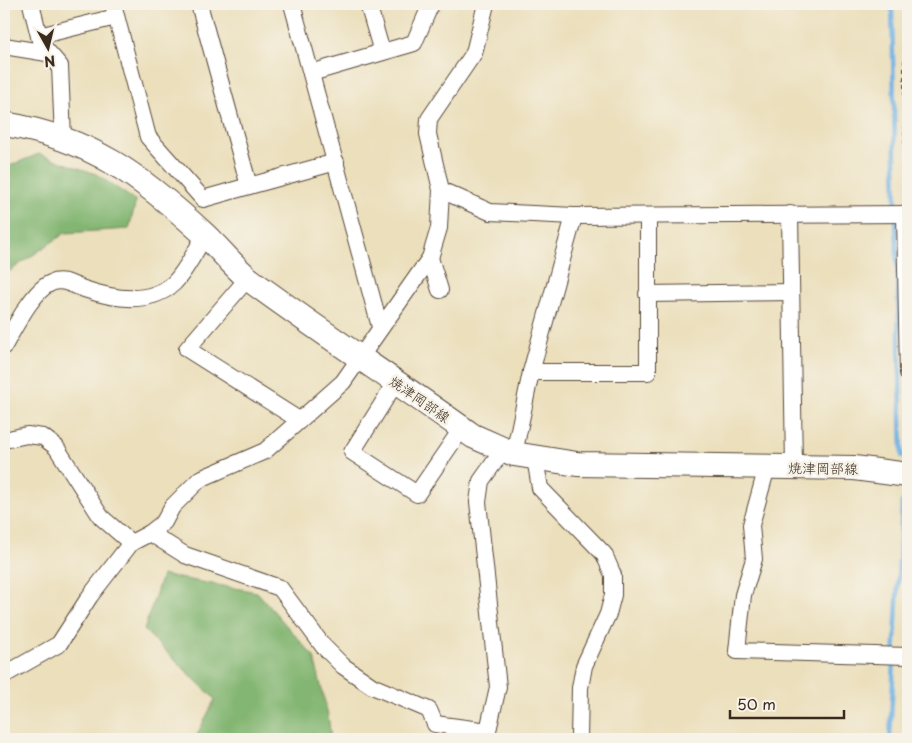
<svg xmlns="http://www.w3.org/2000/svg" width="912" height="743" font-family="'Playpen Sans','Klee One',sans-serif">
<rect width="100%" height="100%" fill="#f7f3e8"/>
<filter id="ink" filterUnits="userSpaceOnUse"><feTurbulence type="fractalNoise" baseFrequency=".02" numOctaves="2"/><feDisplacementMap in="SourceGraphic" scale="10" xChannelSelector="R" yChannelSelector="G"/><feConvolveMatrix kernelMatrix="1 2 1 2 8 2 1 2 1" color-interpolation-filters="sRGB"/></filter>
<filter id="wash" filterUnits="userSpaceOnUse"><feTurbulence type="fractalNoise" baseFrequency=".0096" numOctaves="4" result="noise"/><feDisplacementMap in="SourceGraphic" scale="20" xChannelSelector="R" yChannelSelector="G"/><feGaussianBlur stdDeviation="1.12" result="paint"/><feColorMatrix in="noise" values="0 0 0 0 0 0 0 0 0 0 0 0 0 0 0 0 0 1.4 0 .05"/><feComposite in="paint" operator="in"/></filter>
<g filter="url(#wash)">
<rect width="100%" height="100%" fill="#ebdfbc"/>
<!-- forest -->
<g fill="#83b672" stroke="#5f7048">
<polygon points="39,154 96,174 136,201 129,229 65,233 4,275 4,168"/>
<polygon points="162,575 257,592 314,657 328,715 331,739 195,739 215,699 144,630"/>
</g>
<g fill="none" stroke-linecap="round" stroke-linejoin="round">
<!-- stream -->
<g stroke="#6eb0e3" stroke-width="4.5">
<polyline points="892,4 896,210"/>
<polyline points="896,218 902,456"/>
<polyline points="890,739 902,502"/>
</g>
</g>
</g>
<g filter="url(#ink)">
<g fill="none" stroke-linecap="round" stroke-linejoin="round">
<!-- street casing -->
<g stroke="#554536" stroke-width="18">
<g id="street">
<polyline points="31,4 41,44 60,66 63,138"/>
<polyline points="113,4 148,137 203,199 249,186"/>
<polyline points="199,4 249,186 336,162"/>
<polyline points="292,4 380,327"/>
<polyline points="368,4 382,52"/>
<polyline points="39,36 116,17"/>
<polyline points="4,46 47,53"/>
<polyline points="311,73 414,43 431,4"/>
<polyline points="441,190 490,212 574,216 908,214"/>
<polyline points="790,214 794,467"/>
<polyline points="905,214 908,373"/>
<polyline points="430,258 440,290"/>
<polyline points="248,278 187,349 299,420"/>
<polyline points="647,294 791,292"/>
<path d="M4,346C14,329 33,290 51,283C63,278 72,285 84,289C113,299 149,306 174,283C186,271 196,250 205,235"/>
<polyline points="531,372 648,372 648,216"/>
<polyline points="396,382 352,452 417,494 462,428"/>
<polyline points="4,440 27,435 43,437 56,447 101,517 131,543"/>
<polyline points="514,454 531,372 574,216"/>
<polyline points="535,458 540,488 604,554 613,575 613,595 608,614 584,666 580,688 579,739"/>
<polyline points="767,467 751,525 754,559 743,595 737,651 908,656"/>
<polyline points="150,533 185,555 280,588 323,646 343,666 372,686 429,710 435,724 488,731"/>
<polyline points="4,675 59,644 90,596 131,543 150,533 164,522 172,507 200,479 265,451 343,382 430,258 439,228 441,190 428,134 429,119 474,53 486,4"/>
<polyline points="486,739 498,687 478,502 481,481 503,450"/>
</g>
</g>
<!-- secondary casing -->
<g stroke="#554536" stroke-width="26">
<path id="secondary" d="M4,124C91,138 141,176 205,235C220,249 234,267 250,280C323,334 399,383 473,436L514,454L577,464L854,468L908,475"/>
</g>
<!-- path -->
<polyline stroke="#554536" stroke-width="2.5" stroke-dasharray="4 4" stroke-linecap="butt" points="904,4 905,200"/>
<!-- street -->
<use href="#street" stroke="#fff" stroke-width="16"/>
<!-- secondary -->
<use href="#secondary" stroke="#fff" stroke-width="24"/>
</g>
</g>
<g text-anchor="middle" dominant-baseline="central" stroke-width="5" stroke-linejoin="round" paint-order="stroke">
<!-- street labels -->
<g font-size="14" fill="#3b2a1e" stroke="#f7f3e8">
<text transform="translate(420 399) rotate(35)">焼津岡部線</text>
<text transform="translate(823 468) rotate(1)">焼津岡部線</text>
</g>
</g>
<!-- margin -->
<rect width="912" height="743" fill="none" stroke="#f7f3e8" stroke-width="20"/>
<!-- north arrow -->
<g transform="translate(48 48) rotate(172)" stroke="#f7f3e8" stroke-width="4" paint-order="stroke">
<path d="M0-4L9 19L0 12L-9 19Z" fill="#3b2a1e"/>
<text y="-8" font-size="14" font-weight="bold" text-anchor="middle" fill="#3b2a1e">N</text>
</g>
<!-- scale -->
<path d="M730 710v8h114v-8" fill="none" stroke="#3b2a1e" stroke-width="2.5"/>
<text x="737" y="710" font-size="15" fill="#3b2a1e" stroke="#f7f3e8" stroke-width="4" paint-order="stroke">50 m</text>
</svg>
